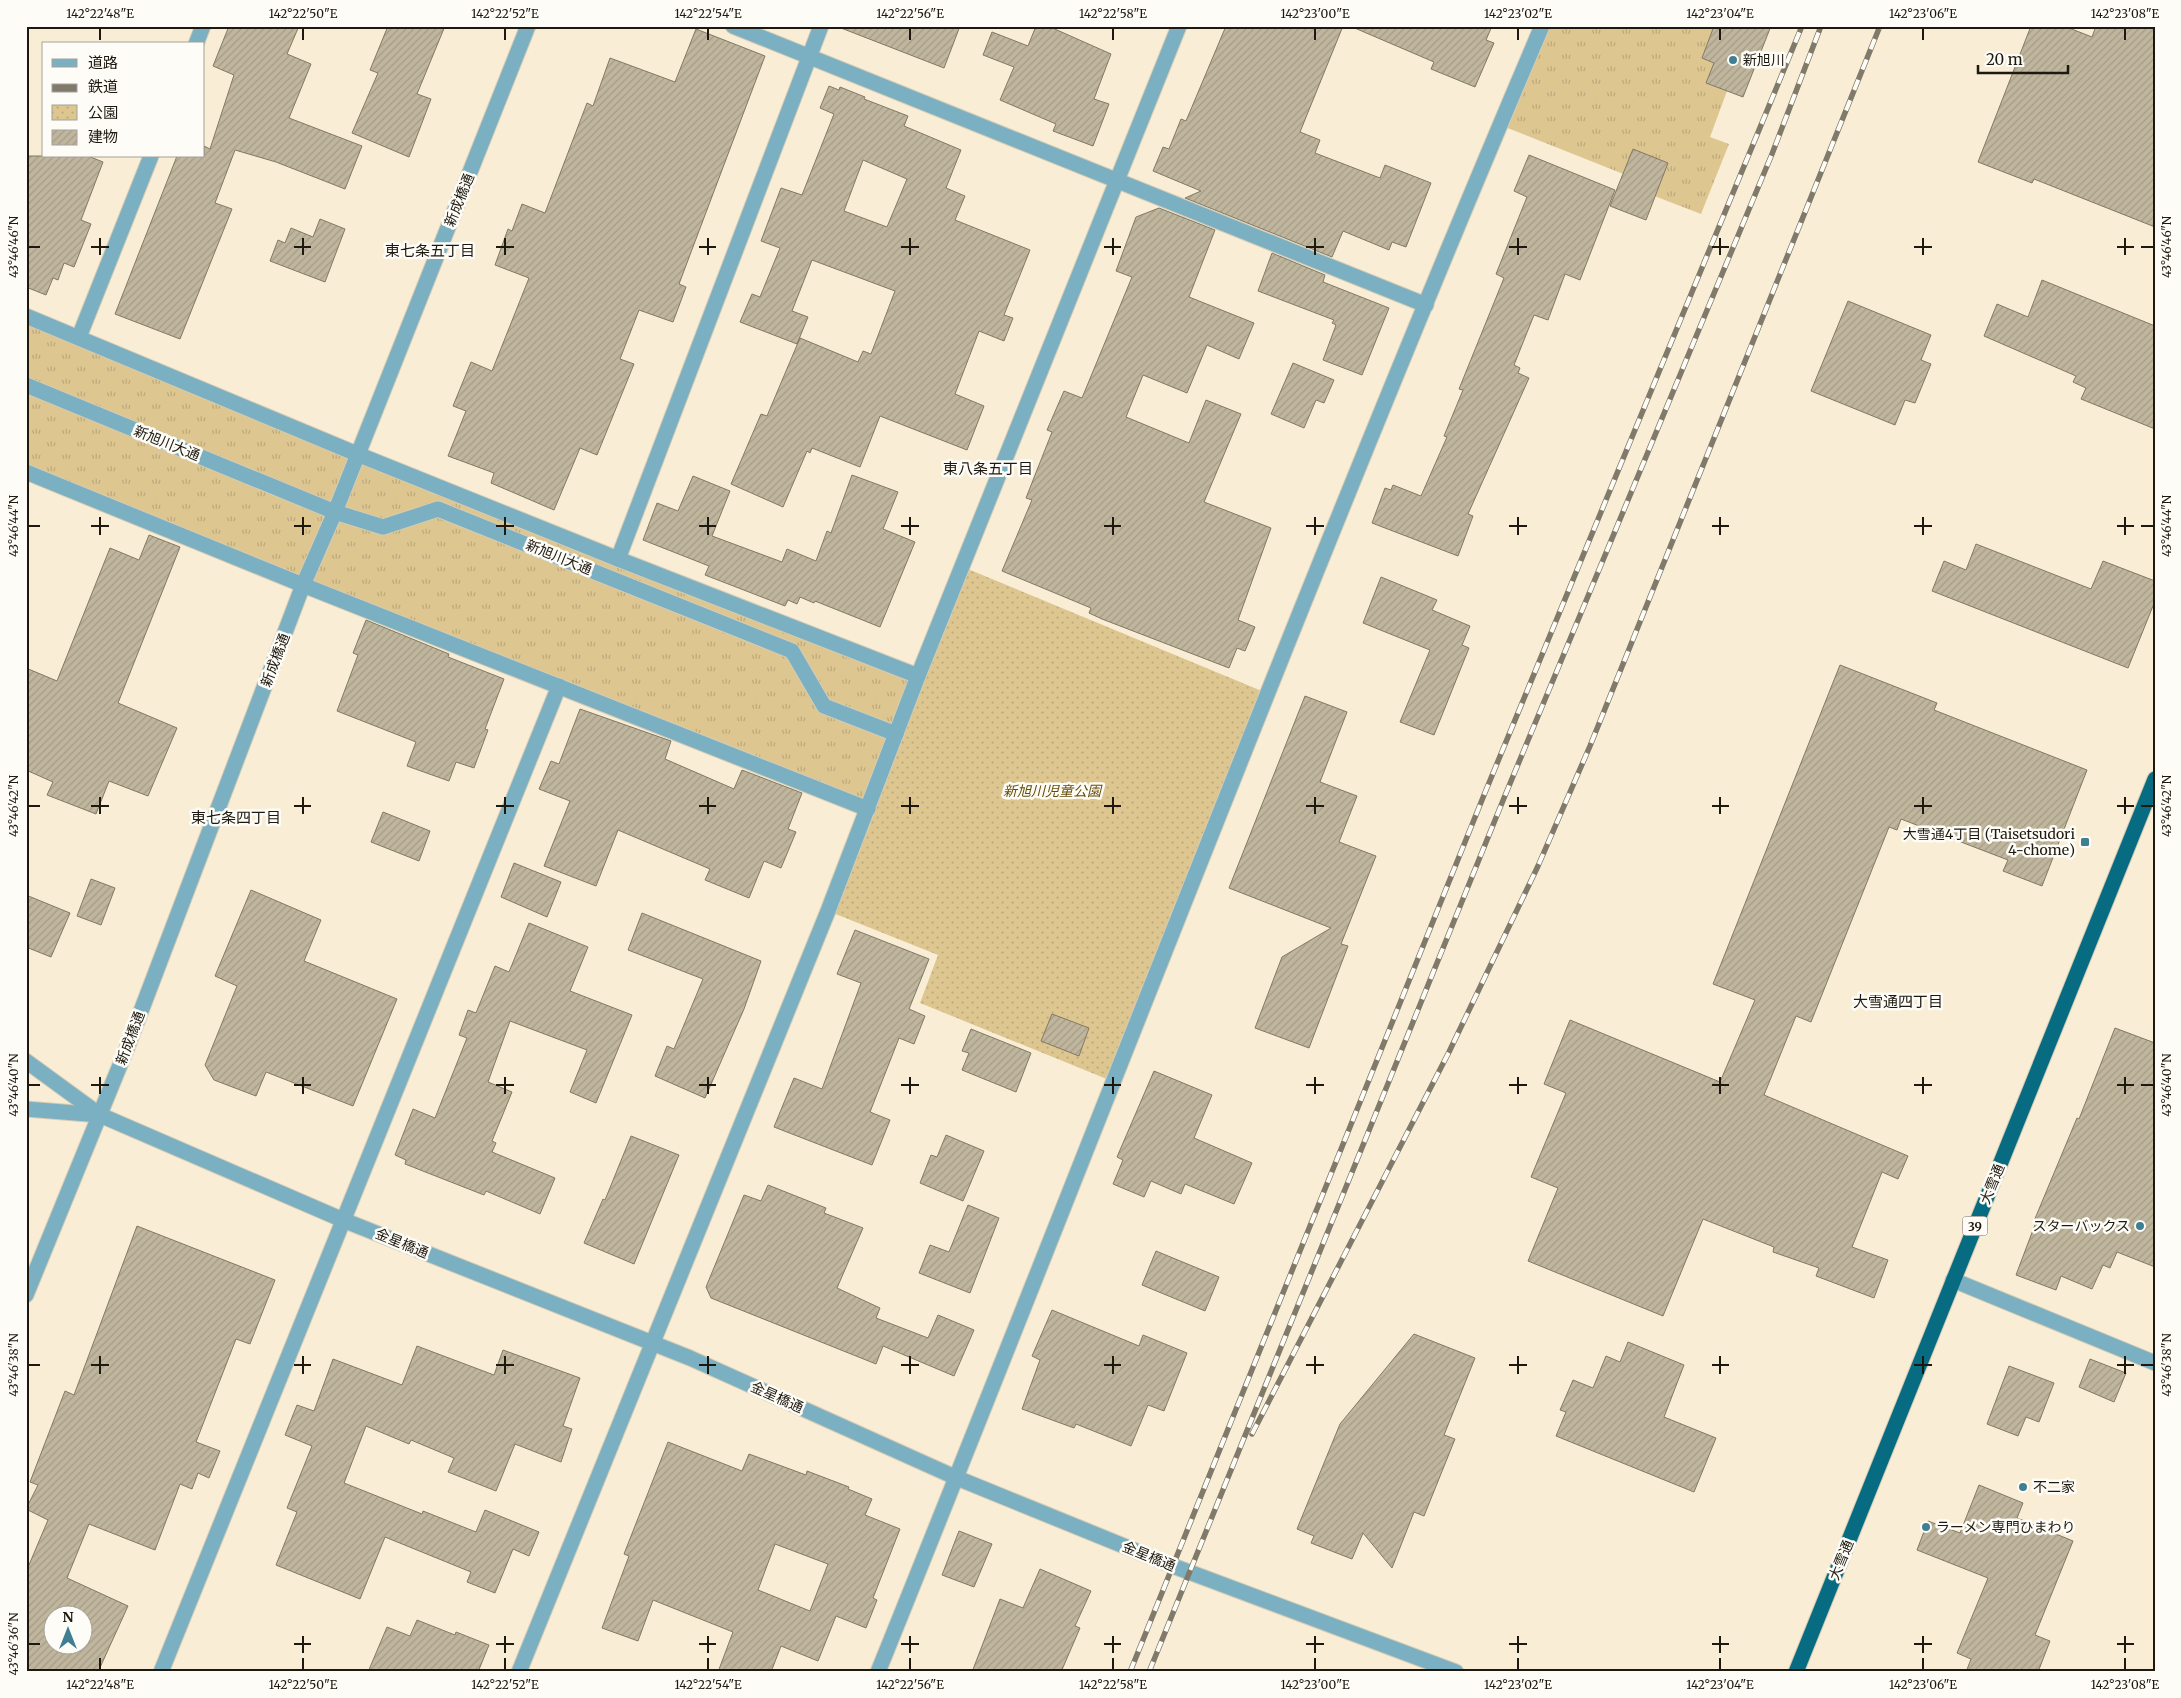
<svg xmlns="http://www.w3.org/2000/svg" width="2181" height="1698" font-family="Merriweather,'Noto Sans JP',serif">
<defs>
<pattern id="grass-tufts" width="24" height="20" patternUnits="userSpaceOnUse" patternTransform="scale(1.25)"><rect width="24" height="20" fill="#ddc690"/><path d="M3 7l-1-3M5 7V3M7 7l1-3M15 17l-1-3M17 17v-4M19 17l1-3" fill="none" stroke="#bdaa7b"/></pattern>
<pattern id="park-dots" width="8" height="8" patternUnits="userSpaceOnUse" patternTransform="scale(1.25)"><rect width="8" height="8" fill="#ddc690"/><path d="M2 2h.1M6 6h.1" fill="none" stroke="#bdaa7b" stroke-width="1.8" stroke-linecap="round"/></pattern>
<pattern id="building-hatch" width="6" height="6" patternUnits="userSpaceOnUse" patternTransform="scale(1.25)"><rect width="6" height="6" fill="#c0b69e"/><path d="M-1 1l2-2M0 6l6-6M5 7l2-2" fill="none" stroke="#a59c87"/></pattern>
</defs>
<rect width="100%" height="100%" fill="#f9eed5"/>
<!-- grass -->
<g fill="url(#grass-tufts)">
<polygon points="1542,26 1714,26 1702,58 1714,63 1706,83 1727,91 1710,137 1729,144 1701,214 1644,192 1646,183 1500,125"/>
<polygon points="26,316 918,676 868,809 26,472"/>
</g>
<!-- park -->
<polygon fill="url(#park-dots)" points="963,567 1269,694 1114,1082 920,1003 938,955 828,911"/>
<!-- building -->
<g fill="url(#building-hatch)" stroke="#827963" fill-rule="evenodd">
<polygon points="229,26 299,26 287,54 311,64 289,118 362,146 345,189 276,162 235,150 215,203 232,209 180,339 115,314 177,156 204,156 204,146 210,149 234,75 213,66"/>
<polygon points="388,26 445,26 417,94 431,99 409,157 352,133 378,73 370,70"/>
<polygon points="842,26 960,26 944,68 841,28"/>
<polygon points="1036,26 1048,26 1111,54 1094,99 1109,104 1093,146 1053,131 1056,124 1000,100 1014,67 983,55 992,32 1028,46"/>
<polygon points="1226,26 1343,26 1300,132 1320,140 1315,153 1380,178 1385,165 1431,183 1406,247 1392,242 1389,250 1343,231 1332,257 1185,198 1201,191 1153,171 1163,147 1169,149 1181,119 1186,121"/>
<polygon points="1350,26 1492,26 1486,40 1494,43 1475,87 1431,69 1434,62"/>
<polygon points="1714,26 1771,26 1743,97 1706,83 1714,63 1702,58"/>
<polygon points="2031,26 2064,26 2092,37 2096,26 2155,26 2155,227 2034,179 2032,183 1978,162"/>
<polygon points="696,29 765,56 679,284 686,287 673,322 639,310 620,359 634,364 597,455 580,448 554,510 491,483 494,473 448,456 466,411 453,406 471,362 492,371 529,278 495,265 508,229 512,231 522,204 545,213 587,103 593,106 610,58 675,82"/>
<path d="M829,86L839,90L840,87L865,97L864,99L908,116L904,126L961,150L946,188L965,196L955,220L1030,250L1004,315L1013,318L1004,341L979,331L955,394L984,406L967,450L880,416L860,467L812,448L810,453L807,451L783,507L731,484L761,414L767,416L800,338L858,362L863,351L871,354L895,291L812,260L792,311L808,317L797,344L740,322L752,294L760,297L780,248L761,241L781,188L802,195L834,114L820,108ZM863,160L907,179L887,227L844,211Z"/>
<polygon points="1633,149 1668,163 1646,220 1610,206"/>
<polygon points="1529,155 1615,190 1580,280 1565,274 1548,320 1534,315 1514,365 1520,368 1518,373 1529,378 1468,514 1473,516 1458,556 1372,523 1385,488 1391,490 1393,485 1421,496 1447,437 1444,436 1463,390 1459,389 1504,278 1496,274 1527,197 1514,191"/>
<polygon points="26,156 88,156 103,162 81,220 91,224 74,267 64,263 58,280 53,278 46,295 26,287"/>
<polygon points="1159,208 1215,230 1189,297 1254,323 1239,359 1207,345 1187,393 1143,375 1126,417 1189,443 1206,400 1241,414 1204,502 1271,528 1238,620 1255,627 1245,651 1237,648 1229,668 1102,619 1089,613 1091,608 1002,571 1032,500 1026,498 1052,432 1047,430 1064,391 1082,398 1132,277 1116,271 1136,217"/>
<polygon points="320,219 345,229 325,282 270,261 278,240 285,243 291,228 313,237"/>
<polygon points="1272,253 1325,275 1323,282 1389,308 1362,375 1323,360 1336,325 1332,323 1334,320 1258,291"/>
<polygon points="2042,280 2155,326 2155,429 2081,399 2086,388 2073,382 2076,376 1984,336 1997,304 2028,317"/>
<polygon points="1848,301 1931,335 1921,360 1931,364 1915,403 1905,400 1895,425 1811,391"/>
<polygon points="1293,363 1334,380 1324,403 1316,400 1304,428 1271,414"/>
<polygon points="852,475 898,492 883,529 915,542 880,627 815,601 814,603 800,597 797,604 788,600 785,606 705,575 709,566 643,540 657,503 678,511 693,476 730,491 712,536 782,562 787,549 816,561 827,531 831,533"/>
<polygon points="149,535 180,547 118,703 177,728 148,796 109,781 96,814 47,795 53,782 26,770 26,668 57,681 110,548 139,560"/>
<polygon points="1976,544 2091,589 2103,561 2155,581 2155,601 2128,668 1932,591 1944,561 1966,570"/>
<polygon points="1381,577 1437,600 1432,610 1470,626 1462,645 1469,648 1434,735 1400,722 1430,650 1363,623"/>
<polygon points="366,620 449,654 448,657 504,679 485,729 488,730 474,768 456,762 449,781 407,766 416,742 337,711 358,655 353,653"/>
<polygon points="1840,665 1937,703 1934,710 2087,770 2042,886 2003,871 2008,860 1901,819 1897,830 1889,827 1811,1022 1796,1016 1764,1095 1908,1156 1898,1179 1882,1172 1852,1247 1888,1260 1874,1298 1816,1276 1819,1268 1773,1252 1774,1247 1703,1219 1663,1316 1528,1261 1558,1188 1531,1177 1566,1093 1544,1084 1570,1020 1720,1082 1755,1000 1713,984"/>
<polygon points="1305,696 1347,712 1320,782 1357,796 1339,842 1376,856 1341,944 1348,946 1309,1048 1255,1028 1282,957 1331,928 1229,888"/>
<polygon points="580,709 671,741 665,759 734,789 742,770 802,793 788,829 796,832 781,868 764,861 749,898 705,880 710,869 618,830 596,886 544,866 570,801 539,789 551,761 559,764"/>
<polygon points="383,812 430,831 419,861 371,842"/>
<polygon points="514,863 561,882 547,917 501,897"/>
<polygon points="91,879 115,888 101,925 77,916"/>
<polygon points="251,890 321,920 304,961 397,999 353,1106 266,1072 256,1096 214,1080 205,1065 237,986 215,976"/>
<polygon points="26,895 70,913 51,957 26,947"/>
<polygon points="642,913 761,961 744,1009 705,1098 655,1076 667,1046 674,1049 703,979 628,950"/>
<polygon points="529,923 588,947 570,991 632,1015 596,1103 570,1092 587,1050 510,1021 488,1082 512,1092 492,1141 496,1143 492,1152 555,1178 540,1214 486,1191 484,1195 405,1164 406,1160 395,1155 413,1109 435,1118 467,1038 459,1035 468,1010 476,1013 495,966 509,972"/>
<polygon points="855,930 929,959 909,1009 925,1016 914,1044 899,1038 870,1112 890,1120 872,1165 774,1127 794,1078 822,1089 861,983 837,974"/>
<polygon points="1052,1014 1089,1028 1079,1056 1041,1041"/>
<polygon points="2115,1028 2155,1043 2155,1267 2117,1252 2110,1268 2103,1265 2092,1289 2061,1276 2056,1290 2016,1275 2036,1222 2034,1221 2077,1118 2079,1119"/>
<polygon points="971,1029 1031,1053 1016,1092 962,1070 969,1053 962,1051"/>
<polygon points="1154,1071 1212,1095 1194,1138 1252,1163 1234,1204 1185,1184 1181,1194 1151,1181 1144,1197 1113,1184 1123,1160 1117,1157"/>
<polygon points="946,1135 984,1151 963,1201 920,1183 931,1155 937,1157"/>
<polygon points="631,1136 679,1155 634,1264 584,1243 603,1199 605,1200"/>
<polygon points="768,1185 826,1208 824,1213 863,1228 837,1288 880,1308 876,1318 928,1338 938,1315 974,1330 954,1376 883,1346 876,1364 711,1298 706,1287 744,1195 761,1201"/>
<polygon points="968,1205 999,1218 970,1293 919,1273 930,1245 949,1252"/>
<path d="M137,1226L275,1280L250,1344L236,1339L196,1442L220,1451L209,1478L198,1473L192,1489L180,1484L155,1550L89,1524L67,1578L128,1606L98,1672H26V1572L48,1520L26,1509L38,1485L30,1482L65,1391L74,1395ZM52,1616H82V1646H52Z"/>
<polygon points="1156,1251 1219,1277 1205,1311 1142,1285"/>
<polygon points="1052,1310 1139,1346 1143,1335 1187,1353 1164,1411 1148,1405 1131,1446 1076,1424 1074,1428 1022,1409 1040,1360 1032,1356"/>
<polygon points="1414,1334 1475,1358 1444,1435 1455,1439 1424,1516 1414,1512 1392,1568 1363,1533 1352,1559 1311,1543 1314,1536 1297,1529 1340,1424"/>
<polygon points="1628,1342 1684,1365 1664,1417 1716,1438 1694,1492 1556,1436 1566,1412 1560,1410 1573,1380 1593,1388 1606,1356 1620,1362"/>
<polygon points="417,1346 494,1375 503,1350 580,1378 563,1426 572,1429 561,1462 515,1444 496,1491 448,1472 454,1458 411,1440 409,1444 366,1426 344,1483 422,1514 423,1511 476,1532 485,1510 539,1532 529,1556 513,1549 495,1593 467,1582 471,1572 385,1537 360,1599 276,1565 297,1512 287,1508 312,1446 285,1435 297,1405 314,1411 333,1359 402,1385"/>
<polygon points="2090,1359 2126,1373 2114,1402 2079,1387"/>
<polygon points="2009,1366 2054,1383 2039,1422 2026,1417 2018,1436 1987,1424"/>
<path d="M668,1442L742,1471L749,1454L806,1475L807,1471L849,1487L848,1489L872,1499L865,1515L900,1529L873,1598L877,1600L866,1628L836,1616L818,1661L781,1646L771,1672H718L733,1632L653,1600L638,1641L602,1628L629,1556L624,1554ZM775,1544L828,1564L810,1611L758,1590Z"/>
<polygon points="1979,1485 2023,1503 2017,1518 2073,1541 2035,1635 2050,1641 2038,1672 1966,1672 1971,1659 1957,1653 1988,1578 1917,1550 1928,1521 1960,1533"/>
<polygon points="959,1531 992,1544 974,1587 942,1575"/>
<polygon points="1040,1569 1091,1591 1075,1626 1080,1628 1061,1672 972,1672 1000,1599 1023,1608"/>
<polygon points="417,1620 455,1635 456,1632 489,1645 478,1672 368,1672 387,1627 410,1636"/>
</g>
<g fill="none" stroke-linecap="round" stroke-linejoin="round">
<!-- pedestrian casing -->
<g stroke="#d6ccb5" stroke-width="17">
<polyline id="pedestrian" points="26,385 335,512 383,527 438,509 792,651 824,706 896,734"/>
</g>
<!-- minor casing -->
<g stroke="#d6ccb5" stroke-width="17">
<g id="minor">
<polyline points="733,26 1426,305"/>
<polyline points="196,44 203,26"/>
<polyline points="26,316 357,454 618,559 918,676"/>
<polyline points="79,337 151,156"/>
<polyline points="26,472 303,585 868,809"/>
<polyline points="618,559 821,26"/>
<polyline points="1953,1280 2155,1363"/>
<polyline points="161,1672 559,686"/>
<polyline points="519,1672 828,911 918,676 1179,26"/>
<path d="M878,1672C1100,1123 1310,570 1542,26"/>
</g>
</g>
<!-- tertiary casing -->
<g stroke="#d6ccb5" stroke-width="17">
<g id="tertiary">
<polyline points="26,1061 100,1115 343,1220 690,1358 957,1478 1173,1566 1456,1672"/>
<polyline points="26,1109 100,1115"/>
<polyline points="26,1295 127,1048 303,585 335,512 528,26"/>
</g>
</g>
<!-- trunk casing -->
<g stroke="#d6ccb5" stroke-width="17">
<polyline id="trunk" points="1796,1672 2155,779"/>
</g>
<!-- pedestrian -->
<use href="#pedestrian" stroke="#7bb0c2" stroke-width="15"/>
<!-- minor -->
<use href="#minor" stroke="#7bb0c2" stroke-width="15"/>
<!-- tertiary -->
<use href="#tertiary" stroke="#7bb0c2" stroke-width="15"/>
<!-- trunk -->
<use href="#trunk" stroke="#076c82" stroke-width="15"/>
<!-- rail casing -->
<g stroke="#817a6a" stroke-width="5.5">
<g id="rail">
<polyline points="1252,1434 1449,1052 1538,866 1590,746 1880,26"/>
<polyline points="1130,1672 1484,795 1802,26"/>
<polyline points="1149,1672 1504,798 1772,154 1821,26"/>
</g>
</g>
<!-- rail -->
<use href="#rail" stroke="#fefcf7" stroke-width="4" stroke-dasharray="11" stroke-linecap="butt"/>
</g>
<!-- ticks -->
<path fill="none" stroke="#1d1910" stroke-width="2" d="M100,28V40M303,28V40M505,28V40M708,28V40M910,28V40M1113,28V40M1315,28V40M1518,28V40M1720,28V40M1923,28V40M2125,28V40M100,238V255M303,238V255M505,238V255M708,238V255M910,238V255M1113,238V255M1315,238V255M1518,238V255M1720,238V255M1923,238V255M2125,238V255M28,247H40M91,247H109M294,247H311M496,247H514M699,247H716M901,247H919M1104,247H1121M1306,247H1324M1509,247H1527M1712,247H1729M1914,247H1932M2117,247H2134M2141,247H2154M100,517V535M303,517V535M505,517V535M708,517V535M910,517V535M1113,517V535M1315,517V535M1518,517V535M1720,517V535M1923,517V535M2125,517V535M28,526H40M91,526H109M294,526H311M496,526H514M699,526H716M901,526H919M1104,526H1121M1306,526H1324M1509,526H1527M1712,526H1729M1914,526H1932M2117,526H2134M2141,526H2154M100,797V814M303,797V814M505,797V814M708,797V814M910,797V814M1113,797V814M1315,797V814M1518,797V814M1720,797V814M1923,797V814M2125,797V814M28,806H40M91,806H109M294,806H311M496,806H514M699,806H716M901,806H919M1104,806H1121M1306,806H1324M1509,806H1527M1712,806H1729M1914,806H1932M2117,806H2134M2141,806H2154M100,1077V1094M303,1077V1094M505,1077V1094M708,1077V1094M910,1077V1094M1113,1077V1094M1315,1077V1094M1518,1077V1094M1720,1077V1094M1923,1077V1094M2125,1077V1094M28,1085H40M91,1085H109M294,1085H311M496,1085H514M699,1085H716M901,1085H919M1104,1085H1121M1306,1085H1324M1509,1085H1527M1712,1085H1729M1914,1085H1932M2117,1085H2134M2141,1085H2154M100,1356V1374M303,1356V1374M505,1356V1374M708,1356V1374M910,1356V1374M1113,1356V1374M1315,1356V1374M1518,1356V1374M1720,1356V1374M1923,1356V1374M2125,1356V1374M28,1365H40M91,1365H109M294,1365H311M496,1365H514M699,1365H716M901,1365H919M1104,1365H1121M1306,1365H1324M1509,1365H1527M1712,1365H1729M1914,1365H1932M2117,1365H2134M2141,1365H2154M303,1636V1653M505,1636V1653M708,1636V1653M910,1636V1653M1113,1636V1653M1315,1636V1653M1518,1636V1653M1720,1636V1653M1923,1636V1653M2125,1636V1653M28,1644H40M294,1644H311M496,1644H514M699,1644H716M901,1644H919M1104,1644H1121M1306,1644H1324M1509,1644H1527M1712,1644H1729M1914,1644H1932M2117,1644H2134M100,1658V1670M303,1658V1670M505,1658V1670M708,1658V1670M910,1658V1670M1113,1658V1670M1315,1658V1670M1518,1658V1670M1720,1658V1670M1923,1658V1670M2125,1658V1670"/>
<!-- markers -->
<g fill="#3f7f92" stroke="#fefcf7" stroke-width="2">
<circle cx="1733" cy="60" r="5"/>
<rect x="2080" y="837" width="10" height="10" rx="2.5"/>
<circle cx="2140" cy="1226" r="5"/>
<circle cx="2023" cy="1487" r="5"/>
<circle cx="1926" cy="1527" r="5"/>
</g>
<g text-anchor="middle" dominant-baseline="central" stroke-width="5" stroke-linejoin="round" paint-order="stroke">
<!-- shield labels -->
<rect fill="#fefcf7" stroke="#605d55" stroke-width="1" x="1962.5" y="1216.5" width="25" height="19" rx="4"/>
<g font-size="12" font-weight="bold" fill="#1d1910">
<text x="1975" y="1226">39</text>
</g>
<!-- poi labels -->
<g font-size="14" fill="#1d1910" stroke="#fefcf7" text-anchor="start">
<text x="1743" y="60">新旭川</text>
<text x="2075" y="834" text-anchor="end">大雪通4丁目 (Taisetsudori<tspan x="2075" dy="16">4-chome)</tspan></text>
<text x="2130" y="1226" text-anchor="end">スターバックス</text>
<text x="2033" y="1487">不二家</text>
<text x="1936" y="1527">ラーメン専門ひまわり</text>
</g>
<!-- street labels -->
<g font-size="14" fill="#1d1910" stroke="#fefcf7">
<text transform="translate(459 200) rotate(-68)">新成橋通</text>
<text transform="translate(167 443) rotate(22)">新旭川大通</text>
<text transform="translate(559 557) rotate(22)">新旭川大通</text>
<text transform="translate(275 660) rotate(-69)">新成橋通</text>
<text transform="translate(130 1038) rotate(-69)">新成橋通</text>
<text transform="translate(1992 1184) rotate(-68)">大雪通</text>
<text transform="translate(402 1243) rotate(22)">金星橋通</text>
<text transform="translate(777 1397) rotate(24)">金星橋通</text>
<text transform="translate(1149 1556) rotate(22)">金星橋通</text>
<text transform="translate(1841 1560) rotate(-68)">大雪通</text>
</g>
<!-- park labels -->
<g font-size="14" font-style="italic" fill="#654d07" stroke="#fefcf7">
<text x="1052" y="791">新旭川児童公園</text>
</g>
<!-- neighbourhood labels -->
<g font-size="15" fill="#1d1910" stroke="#fefcf7">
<text x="430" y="250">東七条五丁目</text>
<text x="988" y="468">東八条五丁目</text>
<text x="236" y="817">東七条四丁目</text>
<text x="1898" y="1001">大雪通四丁目</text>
</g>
</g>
<!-- border -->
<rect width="2181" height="1698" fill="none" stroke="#fefcf7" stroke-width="55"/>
<!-- legend -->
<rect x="42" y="42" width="162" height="115" fill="#fefcf7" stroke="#a4a19b"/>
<rect x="52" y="59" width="25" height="8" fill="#7bb0c2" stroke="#a4a19b"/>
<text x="88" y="68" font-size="15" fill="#1d1910">道路</text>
<rect x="52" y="84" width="25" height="8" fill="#817a6a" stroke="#a4a19b"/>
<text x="88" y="92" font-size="15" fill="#1d1910">鉄道</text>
<rect x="52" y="105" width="25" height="15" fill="url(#park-dots)" stroke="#a4a19b"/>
<text x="88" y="118" font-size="15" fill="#1d1910">公園</text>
<rect x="52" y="130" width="25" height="15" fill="url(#building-hatch)" stroke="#a4a19b"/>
<text x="88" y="142" font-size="15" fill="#1d1910">建物</text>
<!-- north arrow -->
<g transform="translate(68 1630)"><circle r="24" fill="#fefcf7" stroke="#a4a19b"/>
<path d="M0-4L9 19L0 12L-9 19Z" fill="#3f7f92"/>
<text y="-8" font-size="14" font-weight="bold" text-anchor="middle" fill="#1d1910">N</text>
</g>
<!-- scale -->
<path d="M1978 65v8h90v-8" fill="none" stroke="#1d1910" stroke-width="2.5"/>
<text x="1986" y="65" font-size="15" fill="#1d1910" stroke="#fefcf7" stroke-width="4" paint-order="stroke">20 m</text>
<rect x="28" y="28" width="2126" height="1642" fill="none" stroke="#1d1910" stroke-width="2"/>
<g font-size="12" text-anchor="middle" fill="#1d1910">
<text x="100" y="18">142°22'48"E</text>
<text x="303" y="18">142°22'50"E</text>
<text x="505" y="18">142°22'52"E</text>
<text x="708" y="18">142°22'54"E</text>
<text x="910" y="18">142°22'56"E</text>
<text x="1113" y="18">142°22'58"E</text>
<text x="1315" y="18">142°23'00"E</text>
<text x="1518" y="18">142°23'02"E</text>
<text x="1720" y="18">142°23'04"E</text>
<text x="1923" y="18">142°23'06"E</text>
<text x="2125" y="18">142°23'08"E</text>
<text transform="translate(14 247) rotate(-90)" y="4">43°46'46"N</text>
<text transform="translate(2167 247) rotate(-90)" y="4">43°46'46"N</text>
<text transform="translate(14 526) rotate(-90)" y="4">43°46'44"N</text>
<text transform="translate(2167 526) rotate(-90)" y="4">43°46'44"N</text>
<text transform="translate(14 806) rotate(-90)" y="4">43°46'42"N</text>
<text transform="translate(2167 806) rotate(-90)" y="4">43°46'42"N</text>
<text transform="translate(14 1085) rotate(-90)" y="4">43°46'40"N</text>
<text transform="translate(2167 1085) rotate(-90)" y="4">43°46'40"N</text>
<text transform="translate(14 1365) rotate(-90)" y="4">43°46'38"N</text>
<text transform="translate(2167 1365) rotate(-90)" y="4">43°46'38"N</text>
<text transform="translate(14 1644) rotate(-90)" y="4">43°46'36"N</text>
<text x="100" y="1689">142°22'48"E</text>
<text x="303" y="1689">142°22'50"E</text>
<text x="505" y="1689">142°22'52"E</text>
<text x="708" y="1689">142°22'54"E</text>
<text x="910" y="1689">142°22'56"E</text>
<text x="1113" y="1689">142°22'58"E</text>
<text x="1315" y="1689">142°23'00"E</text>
<text x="1518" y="1689">142°23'02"E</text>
<text x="1720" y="1689">142°23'04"E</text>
<text x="1923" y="1689">142°23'06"E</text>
<text x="2125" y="1689">142°23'08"E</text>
</g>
</svg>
